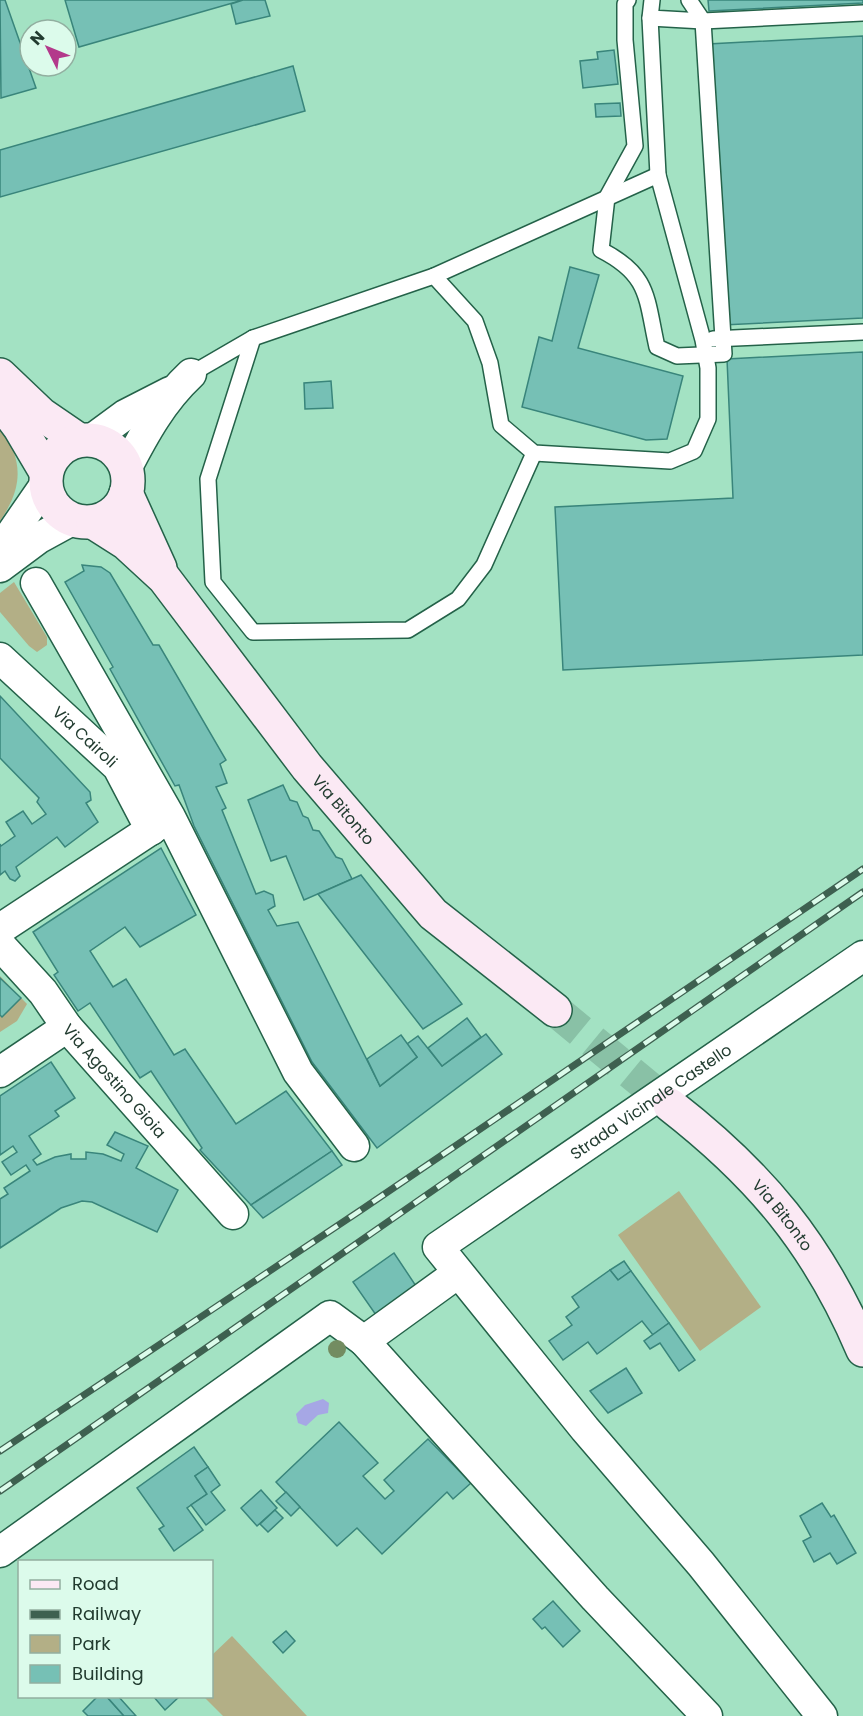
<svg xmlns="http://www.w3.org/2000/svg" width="863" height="1716" font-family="Poppins,sans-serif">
<rect width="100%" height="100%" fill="#a3e2c3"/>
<!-- green -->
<g fill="#b3af86">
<path d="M0,426C23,460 24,486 0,521Z"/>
<polygon points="14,582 47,637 47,645 37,652 29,646 0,612 0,593"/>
<polygon points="0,976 27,1004 17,1021 0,1032"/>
<polygon points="679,1191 761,1307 700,1351 618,1235"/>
<polygon points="232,1636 307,1716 223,1716 204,1697 212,1696 212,1655"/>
</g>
<!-- water -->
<polygon fill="#a6a7e5" points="323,1399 329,1403 328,1413 318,1415 306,1426 298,1423 296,1414 305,1405"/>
<!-- building -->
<g fill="#76c0b5" stroke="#39857b" stroke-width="1.5">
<polygon points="0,0 5,0 36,88 1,98"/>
<polygon points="65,0 243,0 79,47"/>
<polygon points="243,0 265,0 270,16 236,24 231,4"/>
<polygon points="708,0 863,0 863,3 709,11"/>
<polygon points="863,36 863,318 723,325 708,44"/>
<polygon points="614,50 618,84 583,88 580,61 598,59 597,52"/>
<polygon points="293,66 305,111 0,197 0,150"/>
<polygon points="620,103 621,116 596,117 595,104"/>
<polygon points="570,267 599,275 578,348 683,376 667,439 646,440 522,407 539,337 552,341"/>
<polygon points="863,352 863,655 563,670 555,507 733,498 727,359"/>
<polygon points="331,381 333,408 305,409 304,383"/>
<polygon points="82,565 101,567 110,573 153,645 159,645 226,760 220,764 227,783 216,787 226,808 222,810 256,894 264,891 273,895 275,906 268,910 277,926 298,922 380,1086 417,1057 407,1044 418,1036 442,1066 486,1034 502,1054 377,1148 312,1062 194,826 179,785 175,786 110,669 113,667 65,582 84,571"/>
<polygon points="0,696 90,792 91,800 86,803 98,822 65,847 57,837 16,867 20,876 15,881 10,879 5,871 0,875 0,844 1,846 15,836 6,822 23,811 32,824 46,814 37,802 39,798 0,758"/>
<polygon points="283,785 290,800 297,802 303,816 308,818 313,830 319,831 336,857 342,859 352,879 304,900 286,856 271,861 248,800"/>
<polygon points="161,848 196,915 140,947 125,927 90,951 113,987 126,979 174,1055 185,1049 236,1124 286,1091 332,1151 251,1205 200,1150 202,1148 151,1071 140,1078 90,1003 78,1011 54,975 58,972 33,932"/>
<polygon points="361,875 462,1004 423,1029 318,894"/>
<polygon points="0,978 21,998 2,1017 0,1015"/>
<polygon points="467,1018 481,1037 442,1066 428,1048"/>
<polygon points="401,1035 417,1057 380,1086 367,1059"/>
<polygon points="51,1062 75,1098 55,1111 59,1116 29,1136 41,1154 33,1160 37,1165 55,1157 71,1154 71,1159 86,1159 86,1152 103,1154 121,1161 124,1154 107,1145 115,1132 148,1146 136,1168 178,1190 157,1232 92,1202 82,1201 61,1208 0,1248 0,1199 8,1194 4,1188 30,1171 26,1165 11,1175 2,1162 17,1152 13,1146 0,1155 0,1096"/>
<polygon points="332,1151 342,1165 263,1218 251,1205"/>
<polygon points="394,1253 416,1286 376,1315 353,1282"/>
<polygon points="624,1261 631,1271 618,1280 610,1270"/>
<polygon points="610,1270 618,1280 631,1271 669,1323 653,1335 642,1321 597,1354 588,1342 563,1360 549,1341 572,1325 566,1317 579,1307 572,1297"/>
<polygon points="669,1323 695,1360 679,1371 660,1343 650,1349 644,1341"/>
<polygon points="626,1368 642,1393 608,1413 590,1391"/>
<polygon points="339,1422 378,1463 363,1476 385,1499 394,1491 384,1480 428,1439 471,1483 453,1499 447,1492 382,1554 357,1528 337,1546 276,1482"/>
<polygon points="194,1447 208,1467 195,1476 207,1494 187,1508 203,1530 174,1551 159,1529 164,1526 137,1488"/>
<polygon points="208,1467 220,1485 211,1492 225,1510 206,1525 191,1505 207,1494 195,1476"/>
<polygon points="261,1490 277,1508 257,1526 241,1508"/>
<polygon points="286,1492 300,1507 291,1516 276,1501"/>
<polygon points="822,1503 831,1517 834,1515 856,1553 837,1564 830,1553 814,1562 803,1541 811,1537 800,1516"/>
<polygon points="275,1510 283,1518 268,1532 260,1524"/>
<polygon points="553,1601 580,1631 563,1647 545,1627 542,1629 533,1619"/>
<polygon points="286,1631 295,1641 283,1653 273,1642"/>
<polygon points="98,1696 106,1696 124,1716 88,1716 83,1711"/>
<polygon points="110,1696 118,1696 136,1716 124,1716 108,1698"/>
<polygon points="153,1696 180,1696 165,1710"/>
</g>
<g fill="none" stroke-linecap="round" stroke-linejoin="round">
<!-- secondary-tunnel -->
<polyline stroke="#89c1a6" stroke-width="33" stroke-dasharray="33 16" stroke-linecap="butt" points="555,1010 670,1105"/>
<!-- lane casing -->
<g stroke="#246249" stroke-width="18">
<g id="lane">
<path d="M628,0L625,4V40L635,146L607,197L601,250C650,275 646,298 657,347L677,356L724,354L703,21L689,0"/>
<polyline points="652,0 650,18 703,21 863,13"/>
<polyline points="434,276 658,175"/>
<polyline points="253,338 208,479 213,582 253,632 408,630 458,599 484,565 534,453"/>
<polyline points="713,339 863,332"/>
<polyline points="191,374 253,338 434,276 475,321 490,363 501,425 534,453 670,461 694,451 708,419 708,368 703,340 658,175 650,18"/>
</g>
</g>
<!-- street casing -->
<g stroke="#246249" stroke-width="33">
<g id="street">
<polyline points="91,440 125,415 170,392"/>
<path d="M126,469C144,434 162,401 191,374"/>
<polyline points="0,550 45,485"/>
<polyline points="0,567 39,538 72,520"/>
<polyline points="36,583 170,817 298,1072 354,1146"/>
<path id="s1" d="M0,658L118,767L151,830"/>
<polyline points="0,929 167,819"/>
<path id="s2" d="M0,945L43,992L67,1027L233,1214"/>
<polyline points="0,1072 67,1027"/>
<polyline points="458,1273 364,1341 595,1598 707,1716"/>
<polyline points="0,1552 330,1316 364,1341"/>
<path id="s3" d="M822,1716L701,1564L585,1429L438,1247L863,956"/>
</g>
</g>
<!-- secondary casing -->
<g stroke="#246249" stroke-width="36">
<g id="secondary">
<polyline points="0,375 41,414 79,440"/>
<polyline points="0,401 20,428 46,472"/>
<circle cx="87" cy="481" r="41"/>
<polyline points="126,493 160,568"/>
<path id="s4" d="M93,522L126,543L164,578L307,767L433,914L555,1010"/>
<path id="s5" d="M670,1105C760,1175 818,1244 863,1350"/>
</g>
</g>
<!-- lane -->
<use href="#lane" stroke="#fff" stroke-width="15"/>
<!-- street -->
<use href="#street" stroke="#fff" stroke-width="30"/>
<!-- secondary -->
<use href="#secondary" stroke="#fbe9f4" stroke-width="33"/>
<!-- rail casing -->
<g stroke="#3e6050" stroke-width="7">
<g id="rail">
<polyline points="0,1451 364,1208 863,869"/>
<polyline points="0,1491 863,892"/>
</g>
</g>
<!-- rail -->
<use href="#rail" stroke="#dcfbeb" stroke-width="4.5" stroke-dasharray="14" stroke-linecap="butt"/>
</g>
<!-- trees -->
<circle fill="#738c61" cx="337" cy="1349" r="9"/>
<g text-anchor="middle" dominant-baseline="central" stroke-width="5" stroke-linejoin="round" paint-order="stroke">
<!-- street labels -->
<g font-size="16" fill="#223c30" stroke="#dcfbeb">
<text stroke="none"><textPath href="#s1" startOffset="116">Via Cairoli</textPath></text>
<text stroke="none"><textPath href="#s4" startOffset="384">Via Bitonto</textPath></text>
<text stroke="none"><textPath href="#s2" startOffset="178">Via Agostino Gioia</textPath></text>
<text stroke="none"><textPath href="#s3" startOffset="864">Strada Vicinale Castello</textPath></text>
<text stroke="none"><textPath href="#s5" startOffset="158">Via Bitonto</textPath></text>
</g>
</g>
<!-- legend -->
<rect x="18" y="1560" width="195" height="138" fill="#dcfbeb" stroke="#92afa0" stroke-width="1.5"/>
<rect x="30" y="1580" width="30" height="9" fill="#fbe9f4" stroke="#92afa0" stroke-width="1.5"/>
<text x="72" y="1590" font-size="18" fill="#223c30">Road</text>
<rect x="30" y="1610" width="30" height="9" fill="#3e6050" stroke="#92afa0" stroke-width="1.5"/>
<text x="72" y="1620" font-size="18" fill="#223c30">Railway</text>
<rect x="30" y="1635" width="30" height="18" fill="#b3af86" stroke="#92afa0" stroke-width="1.5"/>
<text x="72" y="1650" font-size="18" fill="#223c30">Park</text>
<rect x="30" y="1665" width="30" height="18" fill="#76c0b5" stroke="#92afa0" stroke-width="1.5"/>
<text x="72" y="1680" font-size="18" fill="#223c30">Building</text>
<!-- north arrow -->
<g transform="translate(48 48) rotate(313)"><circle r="28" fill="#dcfbeb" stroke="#92afa0" stroke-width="1.5"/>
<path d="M0-4.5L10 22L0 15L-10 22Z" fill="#b3398b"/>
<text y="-9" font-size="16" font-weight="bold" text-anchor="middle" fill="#223c30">N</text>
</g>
</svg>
